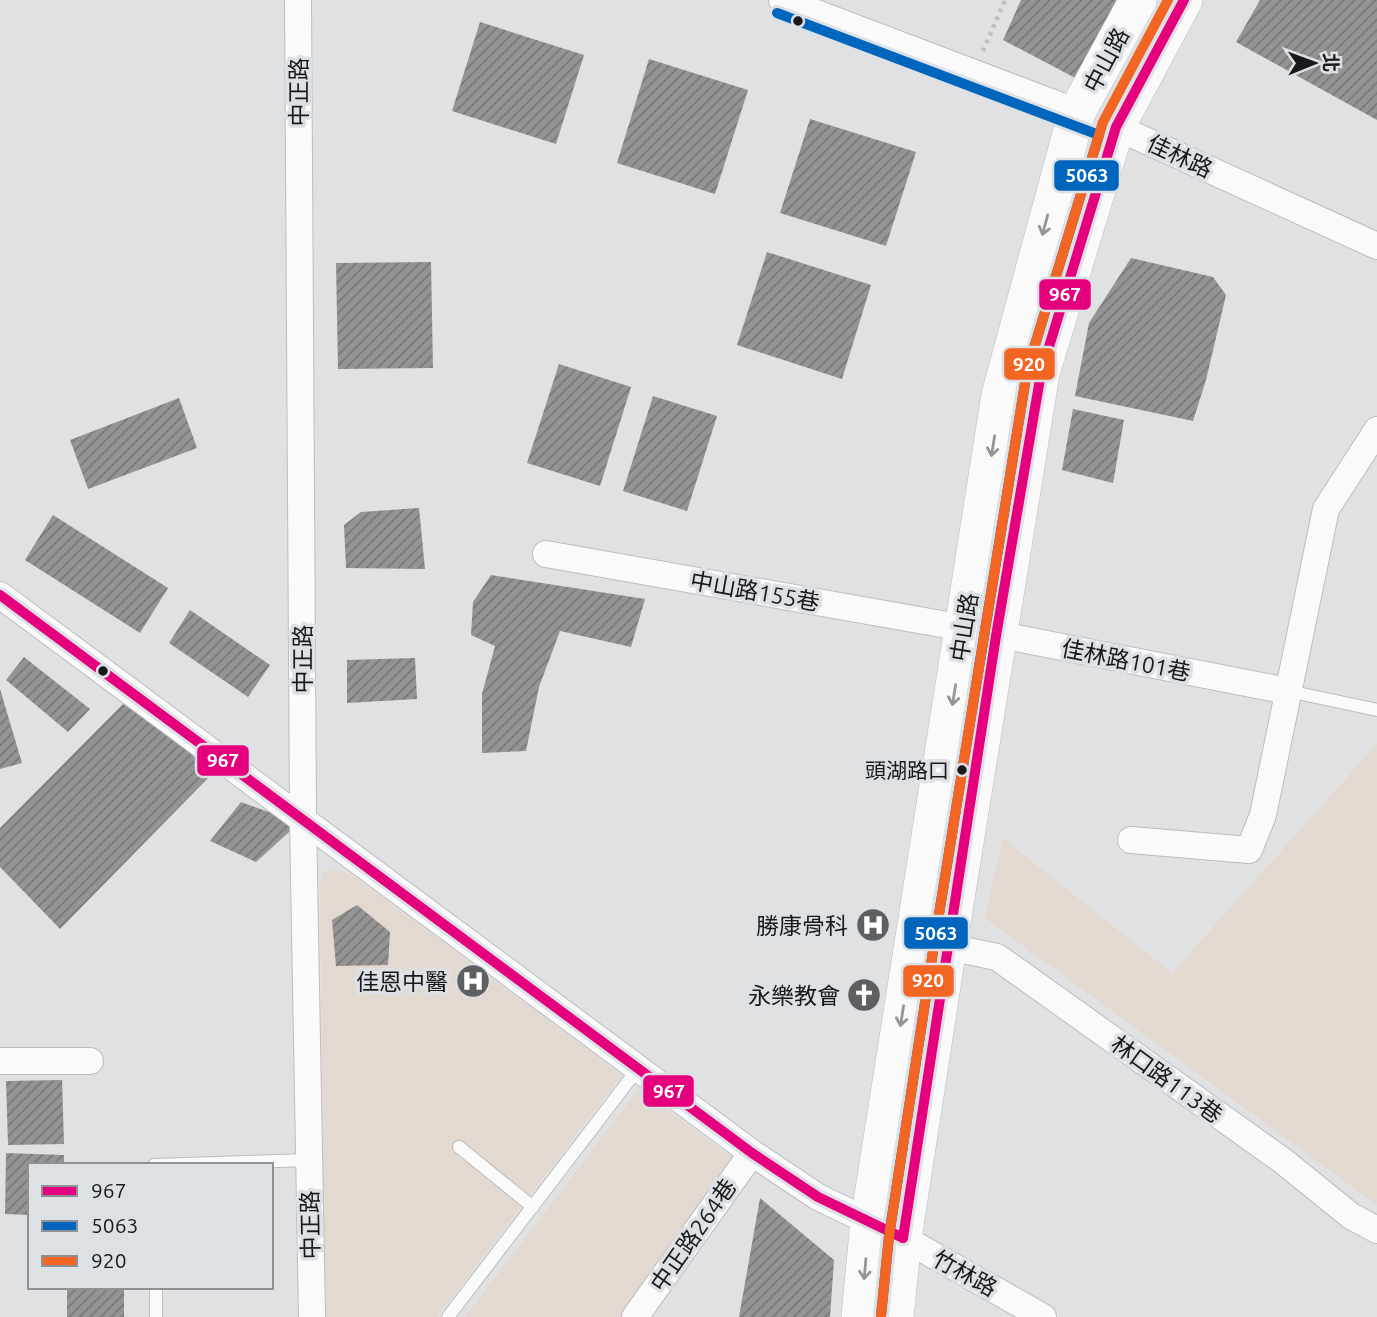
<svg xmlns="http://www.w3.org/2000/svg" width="1377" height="1317" font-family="Ubuntu,'Noto Sans TC',sans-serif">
<defs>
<pattern id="building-hatch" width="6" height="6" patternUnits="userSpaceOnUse" patternTransform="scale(1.75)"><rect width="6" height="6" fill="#949495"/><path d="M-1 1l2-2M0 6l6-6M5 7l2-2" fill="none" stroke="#787879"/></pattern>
</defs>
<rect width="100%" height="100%" fill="#dfe1e3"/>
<!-- commercial -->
<g fill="#e2d9d1">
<polygon points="1377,744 1377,1205 985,918 1003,838 1172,973"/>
<polygon points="334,868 352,875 622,1075 437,1317 325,1317 320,883 324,873"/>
<polygon points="639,1089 731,1157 624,1317 465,1317"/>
</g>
<!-- building -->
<g fill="url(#building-hatch)">
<polygon points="1021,0 1120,0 1081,81 1003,40"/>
<polygon points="1260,0 1377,0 1377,120 1236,42"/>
<polygon points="480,22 584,55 556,144 452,111"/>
<polygon points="649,59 748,90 715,194 617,163"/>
<polygon points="810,119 916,152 886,246 780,213"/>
<polygon points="767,252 871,285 842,379 737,345"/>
<polygon points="1131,258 1213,277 1226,295 1206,380 1193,421 1075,396 1089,323"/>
<polygon points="431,262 433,368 338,369 336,263"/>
<polygon points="559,364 631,387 600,486 527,463"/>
<polygon points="653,396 717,416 687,511 623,491"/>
<polygon points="179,398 197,448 88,489 70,440"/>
<polygon points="1073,409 1124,420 1113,483 1062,470"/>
<polygon points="419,508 425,569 346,568 344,525 361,512"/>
<polygon points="53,515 168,588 140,633 25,560"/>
<polygon points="491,575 645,599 631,647 560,631 539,687 526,751 482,753 482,694 495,646 471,635 473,602"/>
<polygon points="190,610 270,665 248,697 169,643"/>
<polygon points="24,657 90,709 68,732 6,680"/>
<polygon points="415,658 417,699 347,703 347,660"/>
<polygon points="0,689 22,763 0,769"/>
<polygon points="123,704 177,738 211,775 60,929 0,867 0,828"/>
<polygon points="241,802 299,823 256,862 210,841"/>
<polygon points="357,905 390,932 388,965 336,966 332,920"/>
<polygon points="62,1080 64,1144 8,1145 6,1081"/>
<polygon points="6,1153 64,1155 64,1165 30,1165 30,1215 5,1214"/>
<polygon points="760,1198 834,1260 830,1317 739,1317"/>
<rect x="67" y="1287" width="57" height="30"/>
</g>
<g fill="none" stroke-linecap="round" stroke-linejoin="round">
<!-- lane casing -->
<g stroke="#bcbdbe" stroke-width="14">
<g id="lane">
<polyline points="1288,691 1377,710"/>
<polyline points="459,1147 533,1207"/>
<polyline points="154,1165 309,1160"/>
<polyline points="156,1287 156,1317"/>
<polyline points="448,1317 637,1070"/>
</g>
</g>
<!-- street casing -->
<g stroke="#bcbdbe" stroke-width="28">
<g id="street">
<polyline points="298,0 303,819 312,1317"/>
<polyline points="782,0 1077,112"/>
<polyline points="1116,127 1377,246"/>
<polyline points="546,554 964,628 1288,691"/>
<polyline points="0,595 752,1153 818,1197 903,1238 1043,1317"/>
<polyline points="1131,840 1249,850 1263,815 1326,509 1377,430"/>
<polyline points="948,947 997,957 1283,1161 1351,1216 1377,1230"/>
<polyline points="0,1061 90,1061"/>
<polyline points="635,1317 752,1153"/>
</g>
</g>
<!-- secondary casing -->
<g stroke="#bcbdbe" stroke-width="38">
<g id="secondary">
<polyline points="860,1317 869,1221 1000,395 1077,112 1138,0"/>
<polyline points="895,1317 903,1238 948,947 1041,373 1116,127 1184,0"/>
</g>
</g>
<!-- path -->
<polyline stroke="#bfbfc0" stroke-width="4.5" stroke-dasharray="3.5 5" stroke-linecap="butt" points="983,51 1005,0"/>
<!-- lane -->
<use href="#lane" stroke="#fafafb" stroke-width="12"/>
<!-- street -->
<use href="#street" stroke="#fafafb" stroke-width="26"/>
<!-- secondary -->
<use href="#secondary" stroke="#fafafb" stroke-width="37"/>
<!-- bus-1 casing -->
<g stroke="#dde0e5" stroke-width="16">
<g id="bus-1">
<polyline points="0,595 752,1153 818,1197 903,1238"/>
<polyline points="903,1238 996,636 1041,373 1116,127 1184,0"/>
</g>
</g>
<!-- bus-2 casing -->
<g stroke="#dde0e5" stroke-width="16">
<polyline id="bus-2" points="777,13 1099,135 1027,371 934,945 889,1236 881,1316"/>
</g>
<!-- bus-3 casing -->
<g stroke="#dde0e5" stroke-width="16">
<polyline id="bus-3" points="881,1316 889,1236 934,945 1027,371 1103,122 1168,0"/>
</g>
<!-- bus-1 -->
<use href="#bus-1" stroke="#e5007d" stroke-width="10"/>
<!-- bus-2 -->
<use href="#bus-2" stroke="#0065bd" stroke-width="10"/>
<!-- bus-3 -->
<use href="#bus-3" stroke="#f26522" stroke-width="10"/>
</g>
<!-- one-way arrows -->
<defs><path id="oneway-shaft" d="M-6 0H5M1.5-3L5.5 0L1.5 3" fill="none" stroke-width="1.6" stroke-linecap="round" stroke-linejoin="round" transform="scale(1.75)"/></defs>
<g stroke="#959596">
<use href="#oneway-shaft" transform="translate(1045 225) rotate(105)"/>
<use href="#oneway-shaft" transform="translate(993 446) rotate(99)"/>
<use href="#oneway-shaft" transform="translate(954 695) rotate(99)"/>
<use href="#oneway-shaft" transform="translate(902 1016) rotate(99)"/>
<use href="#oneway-shaft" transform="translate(865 1269) rotate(95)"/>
</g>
<!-- icons -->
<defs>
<g id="hospital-disc" transform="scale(1.75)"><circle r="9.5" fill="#5e5f61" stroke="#dde0e5"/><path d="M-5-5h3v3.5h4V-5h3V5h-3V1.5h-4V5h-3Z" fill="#fff"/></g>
<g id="church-disc" transform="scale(1.75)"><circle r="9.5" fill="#5e5f61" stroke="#dde0e5"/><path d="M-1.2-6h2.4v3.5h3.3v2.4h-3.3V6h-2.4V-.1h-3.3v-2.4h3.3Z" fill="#fff"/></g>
</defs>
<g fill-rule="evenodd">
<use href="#hospital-disc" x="873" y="925"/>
<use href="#hospital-disc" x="473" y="981"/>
<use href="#church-disc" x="864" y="995"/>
</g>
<!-- markers -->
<g fill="#19191b" stroke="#dde0e5" stroke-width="2.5">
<circle cx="798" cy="21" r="6"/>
<circle cx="103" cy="671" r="6"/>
<circle cx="962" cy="770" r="6"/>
</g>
<g text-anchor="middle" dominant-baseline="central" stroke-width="7" stroke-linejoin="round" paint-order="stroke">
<!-- bus labels -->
<g font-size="21" fill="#19191b" stroke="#dde0e5" text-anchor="end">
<text x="949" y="770">頭湖路口</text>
</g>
<!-- street labels -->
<g font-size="23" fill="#19191b" stroke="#dde0e5">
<text transform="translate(1106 60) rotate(-62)">中山路</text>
<text transform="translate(298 92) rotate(-90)">中正路</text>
<text transform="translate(1180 156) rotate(25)">佳林路</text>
<text transform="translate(755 591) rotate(10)">中山路155巷</text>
<text transform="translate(964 627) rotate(-81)">中山路</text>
<text transform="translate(302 659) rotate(-90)">中正路</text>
<text transform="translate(1126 660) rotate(11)">佳林路101巷</text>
<text transform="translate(1167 1079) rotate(36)">林口路113巷</text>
<text transform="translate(310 1225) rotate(-91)">中正路</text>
<text transform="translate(693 1235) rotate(-55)">中正路264巷</text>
<text transform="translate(965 1273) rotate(29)">竹林路</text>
</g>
<!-- poi labels -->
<g font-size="23" fill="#19191b" stroke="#dde0e5" text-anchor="end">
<text x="848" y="925">勝康骨科</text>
<text x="448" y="981">佳恩中醫</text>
<text x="840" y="995">永樂教會</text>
</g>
</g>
<g stroke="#dde0e5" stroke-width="2.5">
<rect x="1053" y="159" width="67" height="33" rx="7" fill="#0065bd"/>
<rect x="1038" y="278" width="54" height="33" rx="7" fill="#e5007d"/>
<rect x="1003" y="347" width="53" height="34" rx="7" fill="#f26522"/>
<rect x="196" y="744" width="54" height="33" rx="7" fill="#e5007d"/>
<rect x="903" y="916" width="66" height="34" rx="7" fill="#0065bd"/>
<rect x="902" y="964" width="53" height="34" rx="7" fill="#f26522"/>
<rect x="642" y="1074" width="53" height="34" rx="7" fill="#e5007d"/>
</g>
<g font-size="19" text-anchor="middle" font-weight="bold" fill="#fff">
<text x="1087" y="182">5063</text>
<text x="1065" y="301">967</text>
<text x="1029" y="371">920</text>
<text x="223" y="767">967</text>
<text x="936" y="940">5063</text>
<text x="928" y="987">920</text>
<text x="669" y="1098">967</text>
</g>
<!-- legend -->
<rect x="28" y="1163" width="245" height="126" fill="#dde0e5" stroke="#8f9094" stroke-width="2"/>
<rect x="42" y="1186" width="35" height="10" fill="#e5007d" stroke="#8f9094" stroke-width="2"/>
<text x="91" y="1198" font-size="21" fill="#19191b">967</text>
<rect x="42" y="1221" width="35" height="10" fill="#0065bd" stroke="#8f9094" stroke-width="2"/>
<text x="91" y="1233" font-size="21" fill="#19191b">5063</text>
<rect x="42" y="1256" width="35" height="10" fill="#f26522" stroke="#8f9094" stroke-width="2"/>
<text x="91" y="1268" font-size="21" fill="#19191b">920</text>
<!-- north arrow -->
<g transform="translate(1314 63) rotate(89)" stroke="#dde0e5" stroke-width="5" paint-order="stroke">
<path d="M0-5L12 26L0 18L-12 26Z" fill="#19191b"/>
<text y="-10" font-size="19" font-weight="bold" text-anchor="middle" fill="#19191b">北</text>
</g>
</svg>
